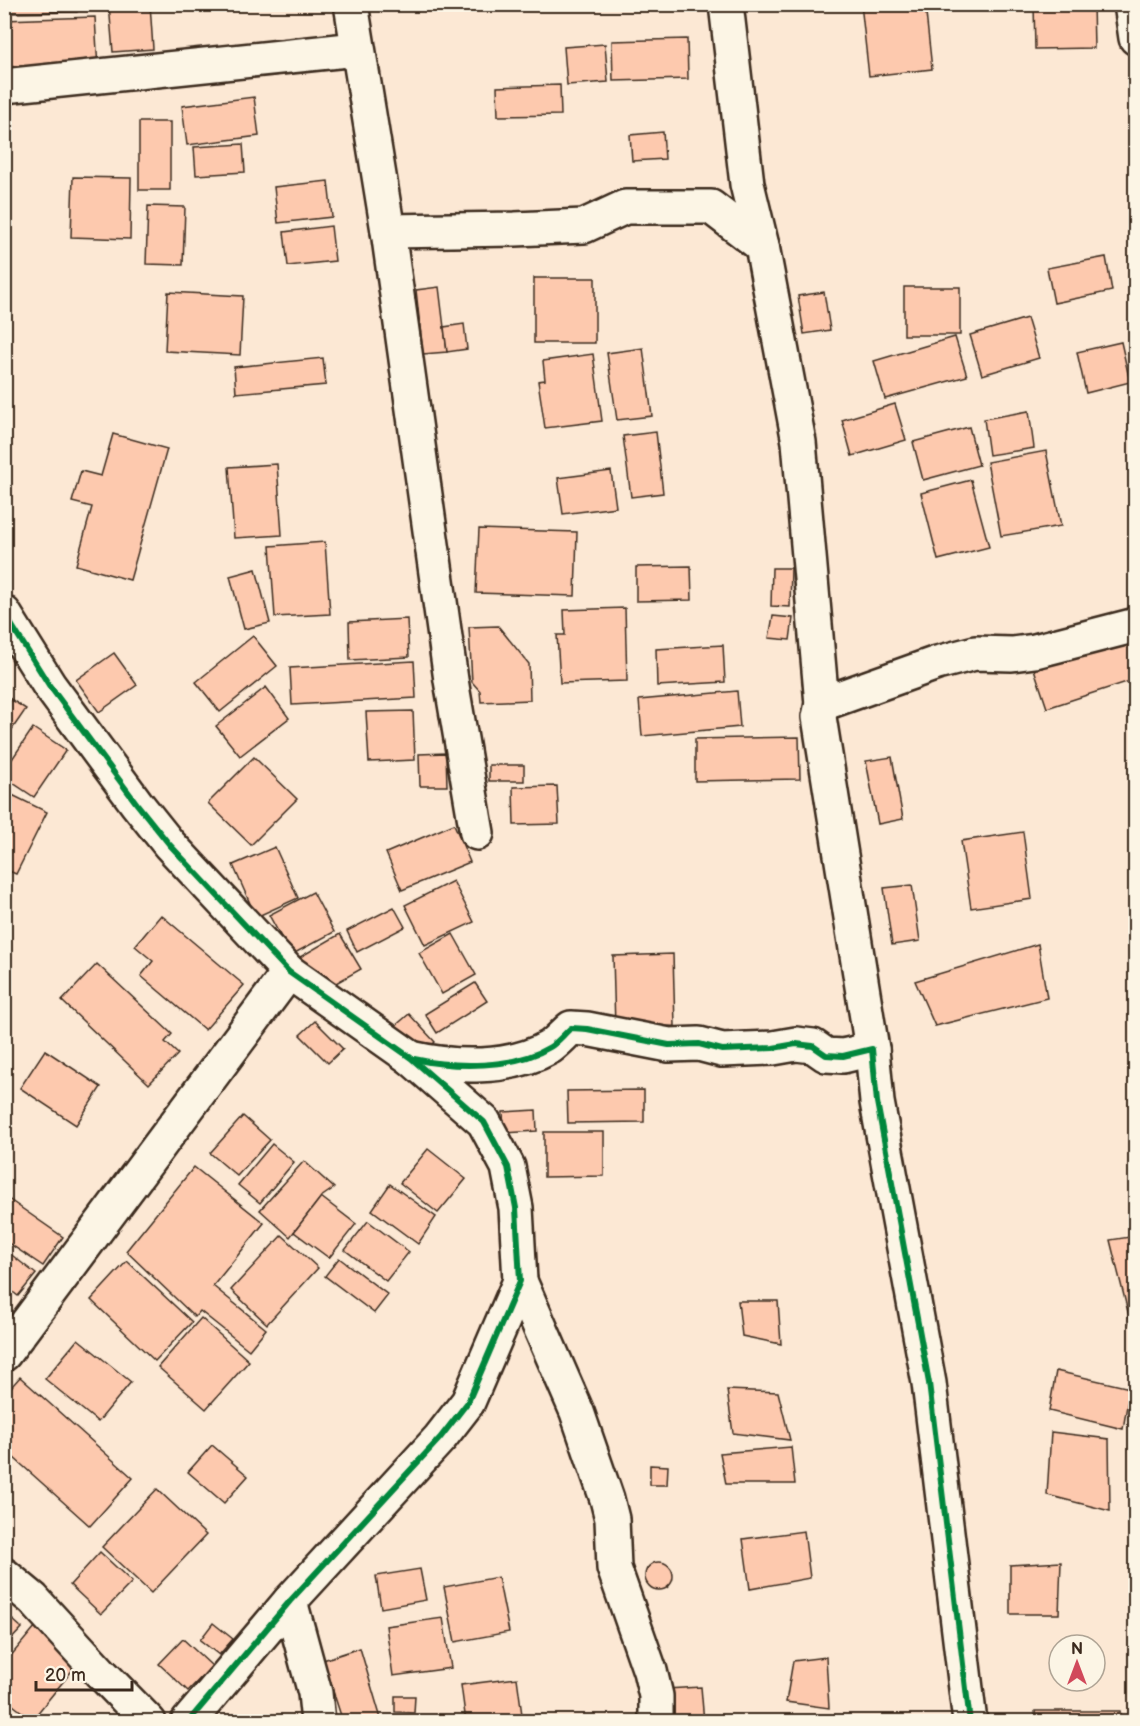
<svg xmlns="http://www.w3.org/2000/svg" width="1140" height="1726" font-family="'Balsamiq Sans',sans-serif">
<rect width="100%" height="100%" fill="#fce8d4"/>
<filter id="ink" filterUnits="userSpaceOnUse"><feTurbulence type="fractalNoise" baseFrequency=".0167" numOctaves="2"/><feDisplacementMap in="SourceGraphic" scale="12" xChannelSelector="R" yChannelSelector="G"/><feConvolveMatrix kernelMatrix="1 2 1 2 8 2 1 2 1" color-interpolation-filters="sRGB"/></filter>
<g filter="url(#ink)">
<!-- building -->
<g fill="#fdc9ae" stroke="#3b2a1e" stroke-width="1.5">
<polygon points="4,4 77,4 77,12 4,13"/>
<polygon points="109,4 150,4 153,49 113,52"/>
<polygon points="861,4 925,4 932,69 869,76"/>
<polygon points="1034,4 1093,4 1094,48 1035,49"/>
<polygon points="95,17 98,69 4,72 4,20"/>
<polygon points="687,39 688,79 613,81 612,41"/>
<polygon points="605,44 608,82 567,85 564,47"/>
<polygon points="560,85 561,115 498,116 497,87"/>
<polygon points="254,97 259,136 187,145 182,106"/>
<rect x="139" y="122" width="31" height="68"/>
<polygon points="663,132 665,159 632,161 630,135"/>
<polygon points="243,144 245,172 196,175 194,147"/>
<polygon points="73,177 131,178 130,239 71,237"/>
<polygon points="328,181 332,217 278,223 274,187"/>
<polygon points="148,206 185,207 183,265 146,264"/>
<polygon points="331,226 335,261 288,266 284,232"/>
<polygon points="1106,257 1112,291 1054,303 1047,268"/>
<rect x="534" y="278" width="61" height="65"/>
<polygon points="439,287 447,352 423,354 416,290"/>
<rect x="904" y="287" width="56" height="48"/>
<polygon points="168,292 243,296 240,355 165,351"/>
<polygon points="824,292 830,330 804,334 798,296"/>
<polygon points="1027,318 1039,358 982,375 970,335"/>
<polygon points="464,324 467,349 447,352 444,327"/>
<polygon points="955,337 967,376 885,399 874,361"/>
<polygon points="1121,342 1130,382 1086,393 1077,352"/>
<polygon points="643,348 652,416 617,420 607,353"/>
<polygon points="593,354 602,421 545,428 538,381 545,380 543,361"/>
<polygon points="323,358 326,385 236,393 234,367"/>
<polygon points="1136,391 1136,417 1134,417 1129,392"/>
<polygon points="895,404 906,440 852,456 842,420"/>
<polygon points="1029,411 1034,448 989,455 984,419"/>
<polygon points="969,427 979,465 923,480 913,442"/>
<polygon points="656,432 663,493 631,497 623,436"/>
<polygon points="113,434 167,449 130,580 76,565 92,507 72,502 81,471 101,476"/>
<polygon points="1046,451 1061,526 1001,536 987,462"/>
<polygon points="277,464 282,535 234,538 229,467"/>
<polygon points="611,471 616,507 563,514 558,478"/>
<polygon points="971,480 989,547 938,560 921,493"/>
<polygon points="479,529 577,532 575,596 476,593"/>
<polygon points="325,542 330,614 275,617 270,546"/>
<polygon points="691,566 692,600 636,601 636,567"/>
<polygon points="772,568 791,568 790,607 771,606"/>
<polygon points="256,569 270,623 244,629 230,576"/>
<polygon points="625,608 627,681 560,683 557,635 565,635 564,610"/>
<polygon points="773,616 793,618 790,640 769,638"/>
<polygon points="407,619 409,657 350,660 349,622"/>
<polygon points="498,626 529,664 530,700 481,702 480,691 472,682 469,627"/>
<polygon points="1136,633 1136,679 1047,708 1033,666"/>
<polygon points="253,636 277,666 220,712 196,682"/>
<polygon points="723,645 725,682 657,686 656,649"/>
<polygon points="114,653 137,685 99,712 76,680"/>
<polygon points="414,661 416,698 292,705 290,668"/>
<polygon points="266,687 289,718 240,756 216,726"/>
<polygon points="737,691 740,727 642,736 639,700"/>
<polygon points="4,695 26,709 4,741"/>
<polygon points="413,711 415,760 369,762 366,712"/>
<polygon points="33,728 66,750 34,797 4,777 4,771"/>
<polygon points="799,737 800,779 695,781 695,739"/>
<polygon points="446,753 447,786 420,786 419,754"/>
<polygon points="254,757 297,799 251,845 208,803"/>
<polygon points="892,757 903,819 878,824 866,761"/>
<rect x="489" y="765" width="35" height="16"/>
<polygon points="557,786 559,824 514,825 513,787"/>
<polygon points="4,791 47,812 16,874 4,869"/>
<polygon points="454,824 470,862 402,890 386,853"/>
<polygon points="1023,832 1032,899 971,908 961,841"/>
<polygon points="275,847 298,898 256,917 233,865"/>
<polygon points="453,881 474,922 425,945 405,905"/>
<polygon points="912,885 920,941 892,945 884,888"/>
<polygon points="313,892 334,932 291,955 269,915"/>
<polygon points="394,907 405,927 357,952 347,931"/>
<polygon points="161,915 244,985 205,1030 141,976 153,961 135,946"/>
<polygon points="340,934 361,969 320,992 300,957"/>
<polygon points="453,934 476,975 442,994 419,953"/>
<polygon points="1038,944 1047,998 935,1026 915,981"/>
<polygon points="673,954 675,1026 615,1027 613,956"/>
<polygon points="97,964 172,1034 165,1042 178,1054 149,1084 62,1001"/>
<polygon points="475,983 487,1001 437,1033 425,1014"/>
<polygon points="409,1014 435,1042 420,1056 394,1027"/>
<polygon points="315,1021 343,1049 328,1063 300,1035"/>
<polygon points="45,1050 101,1087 76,1125 20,1088"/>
<polygon points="644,1090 644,1122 568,1123 567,1091"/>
<polygon points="536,1110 537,1131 504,1133 503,1112"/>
<polygon points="243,1116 270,1140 237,1176 210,1153"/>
<polygon points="544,1132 604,1132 604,1176 544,1177"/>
<polygon points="272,1144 294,1162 260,1203 238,1185"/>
<polygon points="428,1149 466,1179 438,1213 400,1183"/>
<polygon points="304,1161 334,1188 321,1197 290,1237 260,1210"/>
<polygon points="194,1167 264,1223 213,1286 266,1329 249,1350 200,1311 195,1317 126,1251"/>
<polygon points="390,1184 436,1217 418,1244 372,1210"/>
<polygon points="4,1196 63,1237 43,1266 4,1240"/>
<polygon points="321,1197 356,1224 329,1258 294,1232"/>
<polygon points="368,1221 409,1252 386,1281 345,1250"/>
<polygon points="282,1235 318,1268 267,1324 231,1290"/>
<polygon points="1136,1236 1136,1323 1131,1324 1110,1240"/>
<polygon points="4,1249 36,1274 18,1296 4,1285"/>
<polygon points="339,1258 388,1295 374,1313 325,1276"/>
<polygon points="127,1261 192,1322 155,1361 91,1300"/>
<polygon points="738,1301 778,1301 781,1344 742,1336"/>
<polygon points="201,1318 249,1361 206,1409 158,1367"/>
<polygon points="78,1339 131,1382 98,1422 45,1379"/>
<polygon points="1056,1371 1130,1388 1123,1429 1049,1411"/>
<polygon points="20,1377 133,1478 90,1526 4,1449 4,1395"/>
<polygon points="727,1390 778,1392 790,1440 733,1433"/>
<polygon points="1051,1432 1109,1439 1110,1511 1047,1495"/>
<polygon points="212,1445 248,1476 224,1503 188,1472"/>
<polygon points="791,1447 795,1484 726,1484 720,1453"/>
<polygon points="650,1465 668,1466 667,1485 650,1485"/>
<polygon points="157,1489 206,1535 151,1593 102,1547"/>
<polygon points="804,1531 810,1578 750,1589 743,1539"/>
<polygon points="100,1552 132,1582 101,1614 70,1585"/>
<circle cx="659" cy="1576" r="14"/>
<polygon points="1061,1562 1059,1614 1010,1614 1010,1565"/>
<polygon points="420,1569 426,1600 381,1608 376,1576"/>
<polygon points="498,1577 509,1632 455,1642 444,1587"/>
<polygon points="4,1612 22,1628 4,1647"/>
<polygon points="443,1618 451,1668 393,1676 386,1626"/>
<polygon points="213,1623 233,1639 219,1655 200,1640"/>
<polygon points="35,1627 79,1662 32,1720 4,1698 4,1664"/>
<polygon points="183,1639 212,1666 188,1691 159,1664"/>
<polygon points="360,1648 382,1722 343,1722 323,1660"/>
<polygon points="826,1657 829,1708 786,1702 793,1661"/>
<polygon points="517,1678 523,1722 466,1722 461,1685"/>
<polygon points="701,1687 704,1722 669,1722 666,1689"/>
<polygon points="395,1696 415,1696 414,1713 395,1712"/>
<polygon points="1035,1711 1120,1711 1121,1722 1036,1722"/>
</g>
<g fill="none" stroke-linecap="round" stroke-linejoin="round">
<!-- street casing -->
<g stroke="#3b2a1e" stroke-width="38">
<g id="street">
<polyline points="351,4 388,231 451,680 477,833"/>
<polyline points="726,4 747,184 762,246 799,442 822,704"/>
<polyline points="1131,4 1136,38"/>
<polyline points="4,86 357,49"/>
<polyline points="388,231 515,229 584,226 625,207 711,207 762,246"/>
<polyline points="4,613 49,685 137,804 169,844 289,972 411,1058 484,1122 508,1167 516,1208 520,1281 468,1402 440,1438 290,1601 188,1722"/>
<polyline points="872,1049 819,717 822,704 937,663 975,653 1012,654 1035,651 1136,625"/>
<path d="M411,1058C454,1068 510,1070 550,1047C557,1042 564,1034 571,1028L587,1029L669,1045L699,1044L722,1050L773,1048L796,1044L813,1046L826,1055L843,1056L872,1049L877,1102L929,1383L970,1722"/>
<polyline points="520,1281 577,1412 607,1499 612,1519 614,1568 650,1671 656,1696 656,1722"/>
<polyline points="4,1354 289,972"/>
<polyline points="4,1575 33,1599 100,1672 149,1722"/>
<polyline points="290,1601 315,1693 318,1722"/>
</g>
</g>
<!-- street -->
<use href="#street" stroke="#fcf5e5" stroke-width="33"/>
<!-- cycleway casing -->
<g stroke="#fcf5e5" stroke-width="10">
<g id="cycleway">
<polyline points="4,613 49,685 137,804 169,844 289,972 411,1058 484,1122 508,1167 516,1208 520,1281 468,1402 440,1438 290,1601 188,1722"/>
<path d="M414,1059C454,1068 514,1069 550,1047C558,1042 564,1034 571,1028L587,1029L669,1045L699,1044L722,1050L773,1048L796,1044L813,1046L826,1055L843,1056L872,1049L877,1102L929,1383L970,1722"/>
</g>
</g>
<!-- cycleway -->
<use href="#cycleway" stroke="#00873e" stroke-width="6"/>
</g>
</g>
<!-- margin -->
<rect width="1140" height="1726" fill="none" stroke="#fcf5e5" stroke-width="24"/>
<rect x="12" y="12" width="1116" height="1702" fill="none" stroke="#3b2a1e" stroke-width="2" filter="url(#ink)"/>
<!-- north arrow -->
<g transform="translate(1077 1663)"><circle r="28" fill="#fcf5e5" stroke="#afa495" stroke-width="1.5"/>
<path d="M0-4.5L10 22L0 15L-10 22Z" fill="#d1495b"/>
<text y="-9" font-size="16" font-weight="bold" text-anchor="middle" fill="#3b2a1e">N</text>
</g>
<!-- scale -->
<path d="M36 1681v9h96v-9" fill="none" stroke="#3b2a1e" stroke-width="3"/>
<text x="45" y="1681" font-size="18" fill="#3b2a1e" stroke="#fcf5e5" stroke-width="4.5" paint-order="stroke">20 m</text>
</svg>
